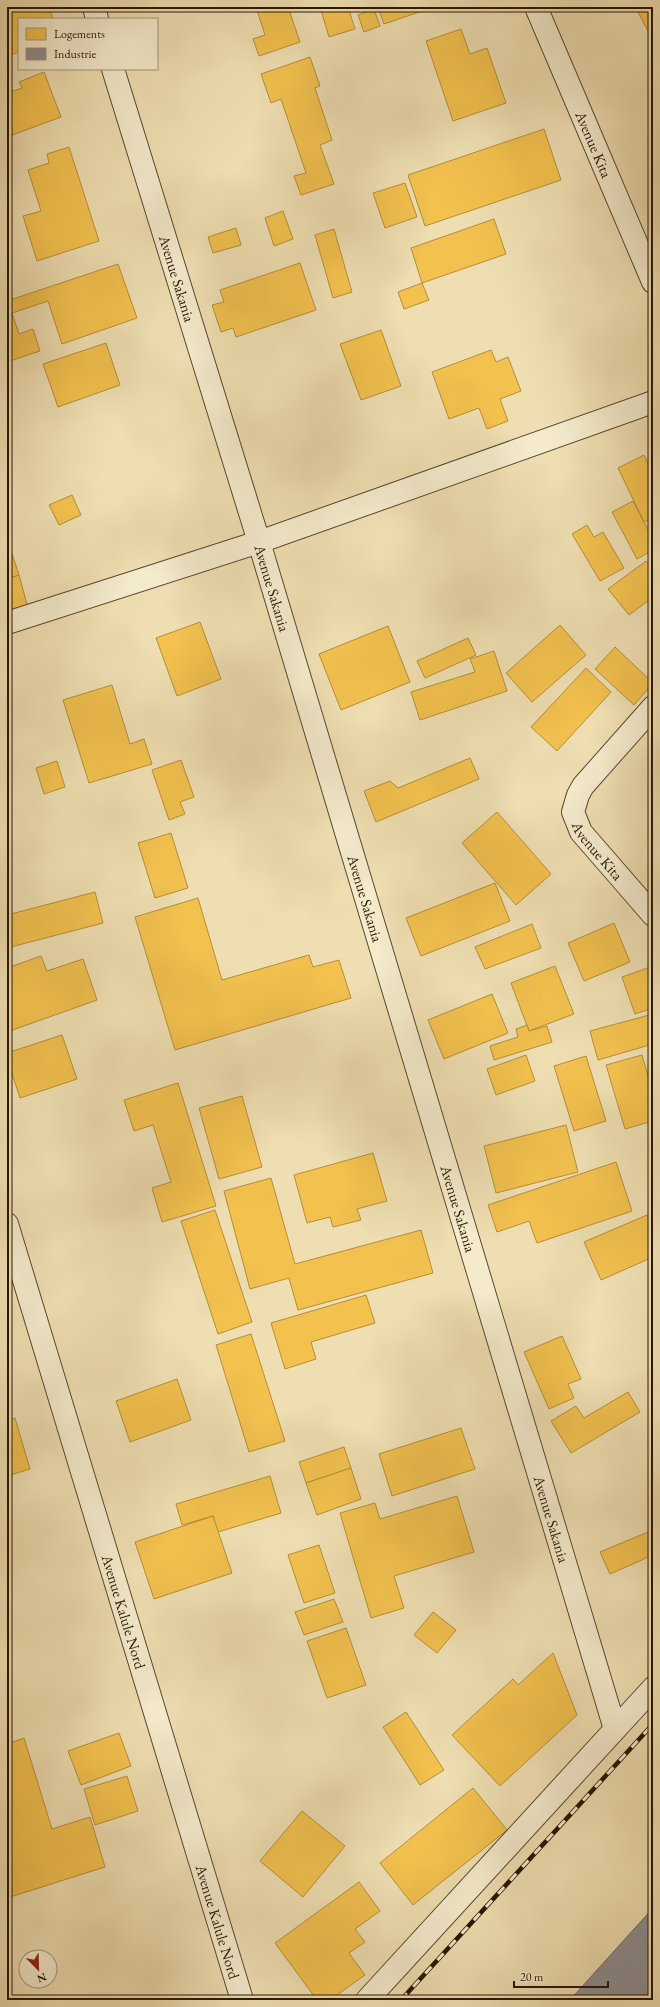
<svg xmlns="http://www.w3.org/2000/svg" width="660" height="2007" font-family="'EB Garamond',serif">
<rect width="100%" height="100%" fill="#eedeb1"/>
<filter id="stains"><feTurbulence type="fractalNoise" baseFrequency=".005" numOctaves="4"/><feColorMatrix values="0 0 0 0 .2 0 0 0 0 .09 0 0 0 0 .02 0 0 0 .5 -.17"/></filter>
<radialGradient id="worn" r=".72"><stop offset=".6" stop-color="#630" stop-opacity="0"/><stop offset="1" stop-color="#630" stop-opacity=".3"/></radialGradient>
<!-- homes -->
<g fill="#f2c14e" stroke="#b58e37">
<polygon points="7,7 49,7 53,19 19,19 19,52 7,56"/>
<polygon points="256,7 288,7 300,42 259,56 253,39 265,35"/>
<polygon points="320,7 348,7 355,29 329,37"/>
<polygon points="378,7 434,7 384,24"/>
<polygon points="649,7 653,7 653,28 648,31 638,12"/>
<polygon points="374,9 380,26 364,32 358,15"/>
<polygon points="461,29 470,54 487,48 506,103 453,121 426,41"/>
<polygon points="310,57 320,86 315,88 332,140 320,145 334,184 301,195 294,176 306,173 281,99 271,103 261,74"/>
<polygon points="44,72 61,117 7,137 7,93 22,88 19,82"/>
<polygon points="544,129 561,180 425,226 408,175"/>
<polygon points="69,147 99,241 37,261 23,216 41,211 28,170 49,163 47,154"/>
<polygon points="405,183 417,217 385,228 373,193"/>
<polygon points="283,211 293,239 274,246 265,218"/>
<polygon points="494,219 506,254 422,283 411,248"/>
<polygon points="236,228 241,245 213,253 208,237"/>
<polygon points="334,229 352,292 333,298 315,235"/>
<polygon points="300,263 316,310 236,337 233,328 221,332 212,305 224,302 220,290"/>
<polygon points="118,264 137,318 62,344 48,301 12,313 19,334 33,329 40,351 7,362 7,301"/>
<polygon points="422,283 429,300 404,309 398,292"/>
<polygon points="381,330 401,386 361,400 340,344"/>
<polygon points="106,343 120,385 58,407 43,364"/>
<polygon points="491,350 496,362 508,357 521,391 500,399 508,421 487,429 479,408 449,419 432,372"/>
<polygon points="644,455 653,474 653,518 644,522 618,468"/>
<polygon points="72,495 81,515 59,525 49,505"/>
<polygon points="633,501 653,539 653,550 637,559 612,512"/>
<polygon points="587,525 594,537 603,532 624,568 600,581 572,534"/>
<polygon points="7,538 19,575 7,579"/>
<polygon points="646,561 653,570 653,597 629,615 608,589"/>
<polygon points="19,575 28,608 7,615 7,579"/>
<polygon points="200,622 221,679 177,696 156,638"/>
<polygon points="560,625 586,655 532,702 506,673"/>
<polygon points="388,626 410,682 341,710 319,654"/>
<polygon points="468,638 476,655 425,678 417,661"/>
<polygon points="615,647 653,683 634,705 595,669"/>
<polygon points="494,651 507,691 420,720 411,692 475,672 470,659"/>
<polygon points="586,668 611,692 557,751 531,727"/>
<polygon points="112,685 130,744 144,739 152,764 89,783 63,700"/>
<polygon points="470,758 479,779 376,822 364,791 390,781 398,788"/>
<polygon points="181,760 194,797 180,802 185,814 169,820 152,770"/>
<polygon points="57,761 65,787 44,794 36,768"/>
<polygon points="497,812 551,874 516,905 462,843"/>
<polygon points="171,833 188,888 155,898 138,843"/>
<polygon points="495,883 510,921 421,956 406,918"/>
<polygon points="95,892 103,923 7,948 7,915"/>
<polygon points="198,898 222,980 309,955 313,967 339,960 351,998 175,1050 135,917"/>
<polygon points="614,923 630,962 584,981 568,943"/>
<polygon points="532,924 541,948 485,969 475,947"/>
<polygon points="41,956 47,971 83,959 97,1000 7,1032 7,968"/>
<polygon points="555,966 574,1014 529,1031 511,983"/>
<polygon points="653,966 653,1008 635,1014 622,977"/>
<polygon points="492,994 508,1033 444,1059 428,1020"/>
<polygon points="653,1014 653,1044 598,1060 590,1031"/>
<polygon points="527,1025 529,1031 547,1026 552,1042 494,1060 490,1046 518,1037 516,1029"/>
<polygon points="62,1035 77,1079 20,1098 7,1058 7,1053"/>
<polygon points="526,1055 535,1081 496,1095 487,1069"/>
<polygon points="642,1055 653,1093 653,1121 625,1129 606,1065"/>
<polygon points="586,1056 606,1121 574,1131 554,1066"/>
<polygon points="178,1083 216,1206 162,1222 152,1188 171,1182 153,1125 134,1131 124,1100"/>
<polygon points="242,1096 262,1167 219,1179 199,1108"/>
<polygon points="566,1125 578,1172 496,1193 484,1146"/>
<polygon points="373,1153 387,1201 357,1209 361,1220 333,1227 330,1217 307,1223 294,1175"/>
<polygon points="616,1162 632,1211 537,1243 529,1221 497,1232 488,1205"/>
<polygon points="271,1178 295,1264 421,1230 433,1273 298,1310 289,1278 250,1289 224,1191"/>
<polygon points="215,1210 252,1322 218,1334 181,1221"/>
<polygon points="647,1215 653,1230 653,1257 601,1280 584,1242"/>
<polygon points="366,1295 375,1323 311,1342 316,1359 285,1369 271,1323"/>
<polygon points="251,1334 285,1441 249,1452 216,1345"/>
<polygon points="562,1336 581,1379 568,1384 574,1398 549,1409 524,1352"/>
<polygon points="177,1379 191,1420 130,1442 116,1401"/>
<polygon points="628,1392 640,1412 571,1453 551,1421 576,1406 584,1418"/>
<polygon points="15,1418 30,1469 7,1476 7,1421"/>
<polygon points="461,1428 475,1469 392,1496 379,1454"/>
<polygon points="344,1447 351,1468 306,1483 299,1462"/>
<polygon points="351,1468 361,1499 317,1515 306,1483"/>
<polygon points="270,1476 281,1513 218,1532 213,1516 182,1525 176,1504"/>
<polygon points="457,1496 474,1552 394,1576 404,1608 371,1618 340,1513 375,1503 380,1519"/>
<polygon points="213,1516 232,1573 154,1599 135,1542"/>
<polygon points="653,1530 653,1555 610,1574 600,1552"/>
<polygon points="319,1545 335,1593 304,1603 288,1555"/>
<polygon points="334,1599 343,1622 304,1635 295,1612"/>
<polygon points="433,1612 456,1630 437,1653 414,1635"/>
<polygon points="346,1628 366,1685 327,1698 307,1641"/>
<polygon points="553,1653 577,1715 500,1786 452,1735 513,1679 518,1685"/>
<polygon points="406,1712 444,1770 420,1785 383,1727"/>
<polygon points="119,1733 131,1766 81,1785 68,1751"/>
<polygon points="24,1738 52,1829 90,1817 105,1867 7,1898 7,1744"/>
<polygon points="127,1776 138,1811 95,1825 84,1789"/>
<polygon points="473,1788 507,1830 413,1905 380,1863"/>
<polygon points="302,1811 345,1846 303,1897 260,1861"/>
<polygon points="359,1882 380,1911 355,1929 365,1942 349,1953 365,1975 330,2000 317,2000 275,1943"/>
</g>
<!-- industry -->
<polygon fill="#8d8d92" stroke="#6f6966" points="653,1908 653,2000 570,2000"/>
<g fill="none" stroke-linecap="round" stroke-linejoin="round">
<!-- street casing -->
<g stroke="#5a482d" stroke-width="24">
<g id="street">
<polyline points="94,7 97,19"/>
<path id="s1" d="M536,7L653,282"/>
<path id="s2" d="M113,69L259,542L615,1729"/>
<polyline points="7,623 259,542 653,402"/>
<path id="s3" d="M653,707L583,786L578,795L573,812L581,832L653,915"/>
<path id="s4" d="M7,1224L242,2000"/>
<polyline points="367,2000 653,1688"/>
</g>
</g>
<!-- street -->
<use href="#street" stroke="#f4eacc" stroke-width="22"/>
<!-- rail casing -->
<g stroke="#281601" stroke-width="4.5">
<polyline id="rail" points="401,2000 653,1724"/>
</g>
<!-- rail -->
<use href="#rail" stroke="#f4eacc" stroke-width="3" stroke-dasharray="9" stroke-linecap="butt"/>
</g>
<g text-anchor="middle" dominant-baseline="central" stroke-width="4" stroke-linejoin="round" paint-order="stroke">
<!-- street labels -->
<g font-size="15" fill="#281601" stroke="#f4eacc">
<text stroke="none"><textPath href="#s1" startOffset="149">Avenue Kita</textPath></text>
<text stroke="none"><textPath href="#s2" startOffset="219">Avenue Sakania</textPath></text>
<text stroke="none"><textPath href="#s2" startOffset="543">Avenue Sakania</textPath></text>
<text stroke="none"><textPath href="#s3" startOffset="180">Avenue Kita</textPath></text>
<text stroke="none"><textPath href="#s2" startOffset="867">Avenue Sakania</textPath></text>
<text stroke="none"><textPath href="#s2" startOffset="1191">Avenue Sakania</textPath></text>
<text stroke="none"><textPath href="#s2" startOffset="1515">Avenue Sakania</textPath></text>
<text stroke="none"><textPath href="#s4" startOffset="405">Avenue Kalule Nord</textPath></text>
<text stroke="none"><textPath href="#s4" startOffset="729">Avenue Kalule Nord</textPath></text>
</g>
</g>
<!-- margin -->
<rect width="660" height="2007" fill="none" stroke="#eedeb1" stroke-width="24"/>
<rect x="8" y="8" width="644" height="1991" fill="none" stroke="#281601" stroke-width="2"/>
<rect x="12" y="12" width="636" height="1983" fill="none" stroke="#281601"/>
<!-- legend -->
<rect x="18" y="18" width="140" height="52" fill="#f4eacc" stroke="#a2957b"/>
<rect x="26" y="28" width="20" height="12" fill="#f2c14e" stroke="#a2957b"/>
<text x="54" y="38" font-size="12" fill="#281601">Logements</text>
<rect x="26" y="48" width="20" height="12" fill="#8d8d92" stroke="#a2957b"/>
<text x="54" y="58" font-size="12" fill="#281601">Industrie</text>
<!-- north arrow -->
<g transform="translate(38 1969) rotate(157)"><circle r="19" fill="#f4eacc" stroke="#a2957b"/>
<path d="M0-3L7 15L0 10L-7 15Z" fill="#8f2418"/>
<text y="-6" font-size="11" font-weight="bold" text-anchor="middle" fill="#281601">N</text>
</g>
<!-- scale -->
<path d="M514 1981v6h94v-6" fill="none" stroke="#281601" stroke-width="2"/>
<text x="520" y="1981" font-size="12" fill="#281601" stroke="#f4eacc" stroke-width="3" paint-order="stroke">20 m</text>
<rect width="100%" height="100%" filter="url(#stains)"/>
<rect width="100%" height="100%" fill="url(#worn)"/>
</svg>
